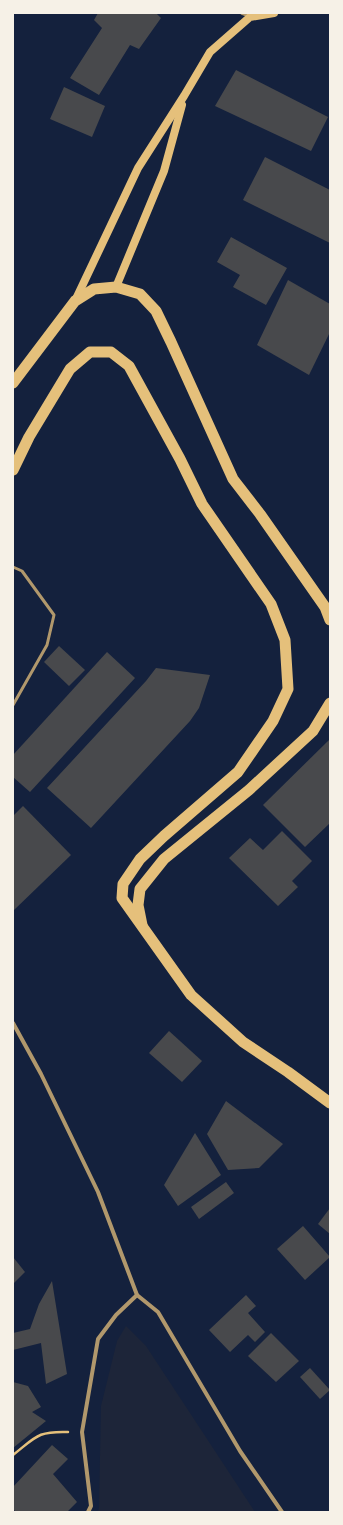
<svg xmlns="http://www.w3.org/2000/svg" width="343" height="1525" font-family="'Titillium Web',sans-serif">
<rect width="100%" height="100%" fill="#14213d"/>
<!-- green -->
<polygon fill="#1d2539" points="126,1326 146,1346 255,1512 98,1512 99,1507 101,1406 117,1341"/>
<!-- building -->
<g fill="#48494c">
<polygon points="98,13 156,13 161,18 139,49 130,45 99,95 70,78 102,28 94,20"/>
<polygon points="236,70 328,117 311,151 215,106"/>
<polygon points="64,87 105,106 92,137 50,119"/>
<polygon points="265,157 330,190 330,243 243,200"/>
<polygon points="231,237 287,268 266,305 233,287 240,275 217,262"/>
<polygon points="288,280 330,304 330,332 309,375 257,345"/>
<polygon points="59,646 85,670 69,686 44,662"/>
<polygon points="107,652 135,678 30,792 13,777 13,755"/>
<polygon points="156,668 210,675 199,708 190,721 91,828 47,788 146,681"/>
<polygon points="330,739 330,823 305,847 263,805"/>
<polygon points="23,806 71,855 13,911 13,816"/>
<polygon points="282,831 312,861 292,881 298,887 278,906 229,858 250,838 263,850"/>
<polygon points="169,1031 202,1061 182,1082 149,1053"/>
<polygon points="226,1101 283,1144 259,1168 228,1170 207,1134"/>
<polygon points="195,1133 221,1175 178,1206 164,1185"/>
<polygon points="226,1182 234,1193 199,1219 191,1207"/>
<polygon points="330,1208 330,1234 318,1224"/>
<polygon points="303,1226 330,1257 305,1280 277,1249"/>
<polygon points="13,1257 25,1272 13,1284"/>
<polygon points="52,1281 67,1374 46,1384 41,1343 13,1350 13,1333 30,1329 39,1304"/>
<polygon points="246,1295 256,1306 248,1313 265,1332 255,1342 248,1335 230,1352 209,1330"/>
<polygon points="271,1333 299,1361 276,1382 248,1356"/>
<polygon points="310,1368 330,1390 320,1399 300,1377"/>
<polygon points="13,1382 28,1386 41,1407 32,1412 46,1421 13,1448"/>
<polygon points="52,1445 68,1459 53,1474 77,1502 67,1512 16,1512 13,1509 13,1487"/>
</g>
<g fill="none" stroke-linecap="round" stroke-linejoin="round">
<!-- path -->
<path stroke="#e5c07b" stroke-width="2.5" d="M13,1455C36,1437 37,1431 68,1432"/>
<!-- service -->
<polyline stroke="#b1986c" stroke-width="3" points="13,567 22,571 54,615 47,645 13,705"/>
<!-- minor -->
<g stroke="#b1986c" stroke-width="4">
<polyline points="242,13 250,16"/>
<polyline points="13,1023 41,1074 98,1192 137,1295 158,1312 240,1451 282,1512"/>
<polyline points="88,1512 91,1506 82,1432 98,1339 116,1315 137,1295"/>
</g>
<!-- secondary -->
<g stroke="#e5c07b" stroke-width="8">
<polyline points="116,287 164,171 182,105"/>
<polyline points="75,301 138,168 184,96 210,52 250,17 274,13"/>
</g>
<!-- trunk -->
<g stroke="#e5c07b" stroke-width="11">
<polyline points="13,383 75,301 94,289 116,287 140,294 156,311 171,342 233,479 260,514 325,607 330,620"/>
<polyline points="13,470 29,437 70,369 90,352 111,352 129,366 180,459 202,504 271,604 285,640 288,689 273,721 238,772 164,836 140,859 123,884 122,898 191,995 243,1042 288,1072 330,1103"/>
<polyline points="142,925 138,905 140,889 164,859 249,790 313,731 330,703"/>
</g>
</g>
<!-- border -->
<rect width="343" height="1525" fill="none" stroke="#f6f1e7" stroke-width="28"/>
</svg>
